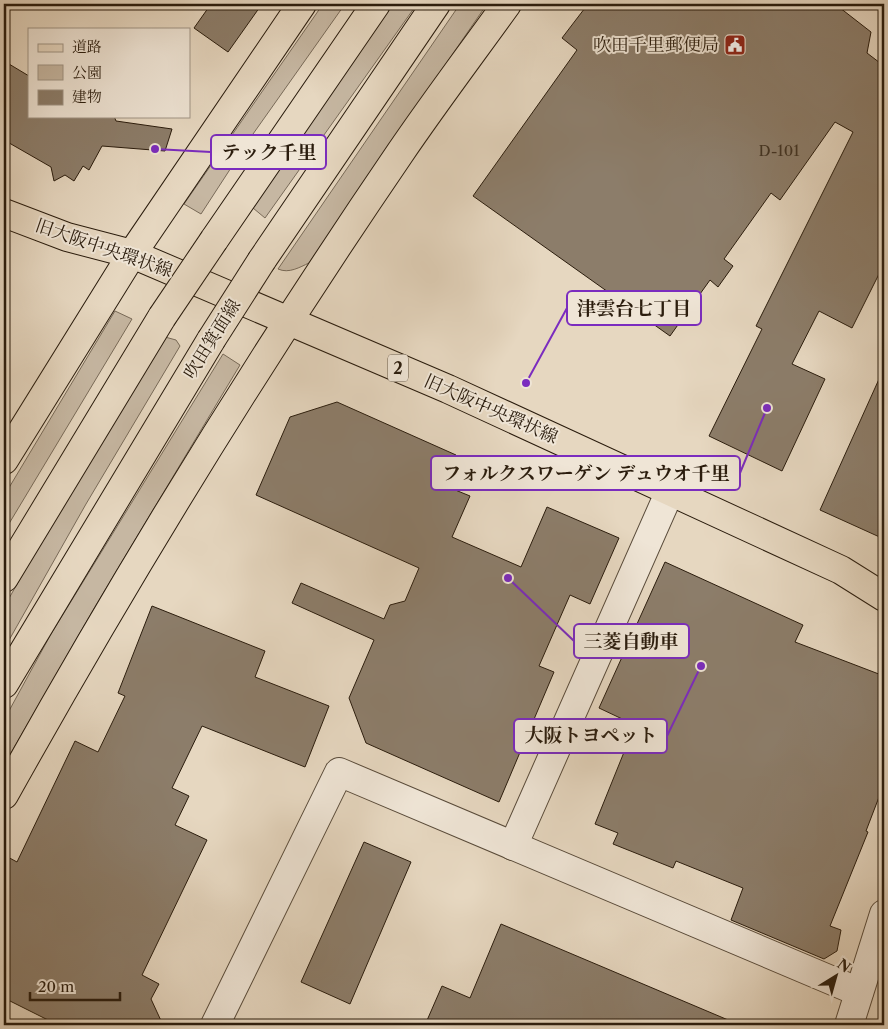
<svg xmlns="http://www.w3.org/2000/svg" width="888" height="1029" font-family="'Libre Caslon Text','Noto Serif JP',serif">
<rect width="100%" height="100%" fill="#e6d7c0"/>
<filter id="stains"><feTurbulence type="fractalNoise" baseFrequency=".004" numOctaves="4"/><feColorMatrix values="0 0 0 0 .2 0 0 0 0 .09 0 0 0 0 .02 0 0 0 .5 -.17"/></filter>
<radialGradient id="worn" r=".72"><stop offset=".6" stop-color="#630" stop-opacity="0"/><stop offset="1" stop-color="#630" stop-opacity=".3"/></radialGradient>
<!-- green -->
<g fill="#c6b7a2" stroke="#786a58">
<polygon points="323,4 345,4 253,134 201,214 184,204"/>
<polygon points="390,4 417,4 265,218 253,208 265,184"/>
<path d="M460,4H487L309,263C300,267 289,274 278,269Z"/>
<polygon points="115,311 132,319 4,532 4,496"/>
<polygon points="165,337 176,340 180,346 86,504 4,649 4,607 132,383"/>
<polygon points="223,354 240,365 96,605 4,765 4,720 51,634"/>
</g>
<!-- building -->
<g fill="#8c7d6a" stroke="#2a1c0d">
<polygon points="211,4 262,4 228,52 194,28"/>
<polygon points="588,4 835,4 871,32 867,53 884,66 884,264 852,328 819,311 792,364 825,379 782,471 709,436 762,329 756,326 853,132 835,122 780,200 771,193 724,259 733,266 718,287 710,280 670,336 473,196 577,50 562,38"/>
<polygon points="4,61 29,76 29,116 114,116 116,121 172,129 165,151 102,146 89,170 83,166 74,181 65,175 54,181 51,167 4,140"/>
<polygon points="884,368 884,539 820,510"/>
<polygon points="337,402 456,455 443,485 470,496 452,537 521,567 547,507 619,538 590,604 570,595 539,666 554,672 499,802 366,743 349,698 374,640 292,603 301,583 384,619 390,605 405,601 419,568 256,495 290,417"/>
<polygon points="665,562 803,625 795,642 884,676 884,784 866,831 868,832 830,926 841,930 837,951 824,959 731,920 743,888 676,861 673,868 613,844 618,833 595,824 635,725 599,708"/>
<polygon points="152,606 265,651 255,677 329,706 305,767 202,726 172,788 189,796 175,825 207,840 142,975 159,984 151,999 163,1025 58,1025 4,998 4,855 17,862 75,741 98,752 125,696 118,693"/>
<polygon points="364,842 411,862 350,1004 301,982"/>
<polygon points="501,924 740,1025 425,1025 442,986 470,998"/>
</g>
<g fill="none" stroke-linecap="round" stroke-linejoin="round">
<!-- minor casing -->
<g stroke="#594b3a" stroke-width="30">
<g id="minor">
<polyline points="513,846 670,491"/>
<polyline points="215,1025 339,772 859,992"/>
<polyline points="849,1025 884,914"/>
</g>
</g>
<!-- major casing -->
<g stroke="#2a1c0d" stroke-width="30">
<g id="major">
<polyline points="4,213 67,237 132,254 448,389 841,570 884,597"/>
<polyline points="214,240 376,4"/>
<polyline points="262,260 436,4"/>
<polyline points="4,460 132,254 302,4"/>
<polyline points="4,578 162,317"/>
<polyline points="4,684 211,340"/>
<path d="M4,795C126,576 258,361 400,153C434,103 471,54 507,4"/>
</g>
</g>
<!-- minor -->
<use href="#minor" stroke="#efe5d6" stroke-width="28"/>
<!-- major -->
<use href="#major" stroke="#e6d7c0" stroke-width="28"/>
<!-- major-bridge casing -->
<g stroke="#2a1c0d" stroke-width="30" stroke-linecap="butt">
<g id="major-bridge">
<polyline points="162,317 214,240"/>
<polyline points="211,340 262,260"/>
</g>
</g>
<!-- major-bridge -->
<use href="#major-bridge" stroke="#e6d7c0" stroke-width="28"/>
</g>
<!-- icons -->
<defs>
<g id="civic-square" transform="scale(1.125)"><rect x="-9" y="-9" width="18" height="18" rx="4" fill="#8f2418" stroke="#efe5d6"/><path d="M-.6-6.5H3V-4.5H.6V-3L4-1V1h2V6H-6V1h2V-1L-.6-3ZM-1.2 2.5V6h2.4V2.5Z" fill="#fff"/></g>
</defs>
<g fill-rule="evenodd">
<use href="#civic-square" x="735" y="45"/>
</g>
<g text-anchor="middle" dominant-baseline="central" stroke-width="4" stroke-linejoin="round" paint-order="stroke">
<!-- number labels -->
<g font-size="15" fill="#423424">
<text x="779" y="150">D-101</text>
</g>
<!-- shield labels -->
<rect fill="#efe5d6" stroke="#655849" stroke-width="1" x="388" y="354.5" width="20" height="27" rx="4"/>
<g font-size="16" font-weight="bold" fill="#2a1c0d">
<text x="398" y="368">2</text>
</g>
<!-- poi labels -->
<g font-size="18" fill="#2a1c0d" stroke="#efe5d6" text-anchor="end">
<text x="719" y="45">吹田千里郵便局</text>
</g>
<!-- street labels -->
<g font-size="18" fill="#2a1c0d" stroke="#efe5d6">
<text transform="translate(104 248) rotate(19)">旧大阪中央環状線</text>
<text transform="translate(212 339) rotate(-58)">吹田箕面線</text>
<text transform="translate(491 409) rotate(24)">旧大阪中央環状線</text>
</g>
</g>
<!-- callouts -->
<path fill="none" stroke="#7b2cbf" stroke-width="2" d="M155 149L211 152M526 383L567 308M767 408L740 473M508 578L574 641M701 666L667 736"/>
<g fill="#7b2cbf" stroke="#efe5d6" stroke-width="2">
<circle cx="155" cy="149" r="5"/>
<circle cx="526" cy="383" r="5"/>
<circle cx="767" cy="408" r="5"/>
<circle cx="508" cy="578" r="5"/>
<circle cx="701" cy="666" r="5"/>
</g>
<g fill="#efe5d6" stroke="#7b2cbf" stroke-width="2">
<rect x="211" y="135" width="115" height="34" rx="5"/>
<rect x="567" y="291" width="134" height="34" rx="5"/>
<rect x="431" y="456" width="309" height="34" rx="5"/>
<rect x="574" y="624" width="115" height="34" rx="5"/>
<rect x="514" y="719" width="153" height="34" rx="5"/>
</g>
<g font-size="19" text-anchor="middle" font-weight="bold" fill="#2a1c0d">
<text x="269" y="159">テック千里</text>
<text x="634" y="315">津雲台七丁目</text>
<text x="586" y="480">フォルクスワーゲン デュウオ千里</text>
<text x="631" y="648">三菱自動車</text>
<text x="591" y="742">大阪トヨペット</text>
</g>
<!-- margin -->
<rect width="888" height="1029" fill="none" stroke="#e6d7c0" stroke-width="20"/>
<rect x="5" y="5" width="878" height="1019" fill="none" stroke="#2a1c0d" stroke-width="2.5"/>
<rect x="10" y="10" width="868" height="1009" fill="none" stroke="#2a1c0d"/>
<!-- legend -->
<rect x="28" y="28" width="162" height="90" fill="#efe5d6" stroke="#a09586"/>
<rect x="38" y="44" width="25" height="8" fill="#e6d7c0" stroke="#a09586"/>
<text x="72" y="52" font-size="15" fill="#2a1c0d">道路</text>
<rect x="38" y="65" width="25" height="15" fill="#c6b7a2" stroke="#a09586"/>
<text x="72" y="78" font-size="15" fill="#2a1c0d">公園</text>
<rect x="38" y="90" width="25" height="15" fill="#8c7d6a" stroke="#a09586"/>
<text x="72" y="102" font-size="15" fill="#2a1c0d">建物</text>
<!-- north arrow -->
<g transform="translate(836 976) rotate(37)" stroke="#efe5d6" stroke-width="4" paint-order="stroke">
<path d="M0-4L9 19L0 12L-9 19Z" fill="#2a1c0d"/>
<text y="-8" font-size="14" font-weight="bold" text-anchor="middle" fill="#2a1c0d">N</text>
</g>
<!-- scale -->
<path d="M30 992v8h90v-8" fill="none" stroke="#2a1c0d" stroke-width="2.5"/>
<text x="38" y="992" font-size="15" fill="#2a1c0d" stroke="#efe5d6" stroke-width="4" paint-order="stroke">20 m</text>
<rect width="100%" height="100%" filter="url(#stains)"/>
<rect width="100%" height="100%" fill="url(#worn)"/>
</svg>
